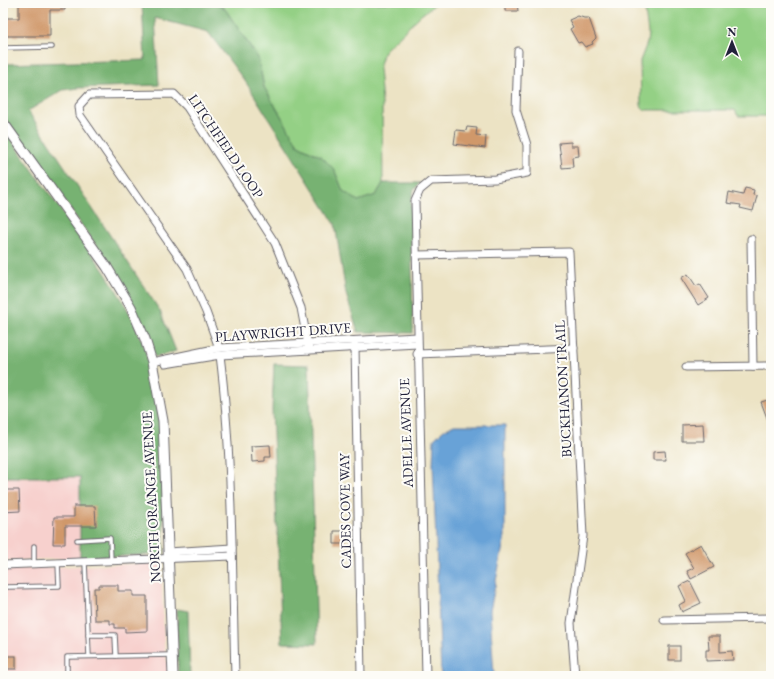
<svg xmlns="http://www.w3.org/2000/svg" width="774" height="679" font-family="'EB Garamond',serif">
<rect width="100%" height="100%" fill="#fdfcf7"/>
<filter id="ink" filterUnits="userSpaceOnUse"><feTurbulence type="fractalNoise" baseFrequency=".025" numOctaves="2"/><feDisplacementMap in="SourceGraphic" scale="8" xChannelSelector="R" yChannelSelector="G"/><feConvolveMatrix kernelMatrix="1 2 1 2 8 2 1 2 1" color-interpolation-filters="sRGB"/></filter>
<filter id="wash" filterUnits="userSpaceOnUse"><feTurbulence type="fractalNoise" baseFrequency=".012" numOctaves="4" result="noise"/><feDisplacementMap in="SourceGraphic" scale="16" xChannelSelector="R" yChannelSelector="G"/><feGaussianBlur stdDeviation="0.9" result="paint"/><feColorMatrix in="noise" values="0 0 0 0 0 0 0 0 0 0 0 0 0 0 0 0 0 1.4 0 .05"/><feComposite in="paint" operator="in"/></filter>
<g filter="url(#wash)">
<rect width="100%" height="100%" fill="#ece3c4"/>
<!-- built -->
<g fill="#f7d0cd">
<polygon points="3,477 80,477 80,558 3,561"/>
<polygon points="161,563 164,643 169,676 3,676 3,569"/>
</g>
<!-- green -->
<g fill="#94d085" stroke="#5b7960">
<polygon points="216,3 437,3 421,15 384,51 379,68 382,103 383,183 376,195 358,201 343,191 334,169 322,157 298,145 264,87 258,58 225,9"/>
<polygon points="644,3 771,3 771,116 738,116 735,110 645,110 641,106 640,61 647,43 648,33"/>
</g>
<!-- forest -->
<g fill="#77b272" stroke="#4c6a56">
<polygon points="142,3 216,3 225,9 258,58 264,87 298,145 322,157 334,169 343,191 358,201 376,195 383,183 420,183 414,190 411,201 413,333 358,332 346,294 335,224 247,84 208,32 155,18 159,85 78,88 63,90 28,111 160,311 176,351 155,357 110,265 3,115 3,64 145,60"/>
<path d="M3,128C28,163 52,198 77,232C101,267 127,301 142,341C166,408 162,484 164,554L80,558V477H3Z"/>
<polygon points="274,364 309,365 317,644 282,643 272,410"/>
<polygon points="177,609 188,611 190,676 178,676"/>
</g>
<!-- water -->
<polygon fill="#67a2d7" stroke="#446289" points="454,425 505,425 505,536 490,611 494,676 441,676 433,464 434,439 444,430"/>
<g id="blocks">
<!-- building -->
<g fill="#d0986a">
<polygon points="19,3 65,3 65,10 50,10 50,36 3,36 3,18 19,18"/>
<polygon points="505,3 517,3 518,11 505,11"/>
<polygon points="578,16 584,18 589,18 596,38 592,42 593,44 585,47 581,42 578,43 570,29 573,27 569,20"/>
<polygon points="467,127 477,128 476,135 486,136 485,148 454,144 456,130 466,131"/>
<polygon points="571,142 571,146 578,146 579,156 572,157 573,167 562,168 559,143"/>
<polygon points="745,188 754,190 753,195 757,196 753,211 740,208 741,205 727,203 729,192 743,195"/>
<polygon points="688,274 696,286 700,284 709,298 698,305 681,278"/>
<polygon points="771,399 771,426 770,426 761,402"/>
<polygon points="703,424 704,441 682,441 682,425"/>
<polygon points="270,445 271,457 265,457 265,461 252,462 251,446"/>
<polygon points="665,451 666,460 653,460 653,452"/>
<polygon points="3,490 19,490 20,511 3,512"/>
<polygon points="74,506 95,506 96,526 65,526 65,544 53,544 54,517 74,517"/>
<polygon points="334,531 346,531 345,544 334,544"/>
<polygon points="701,544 714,567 691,579 687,571 694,568 685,553"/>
<polygon points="690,581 701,603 682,612 679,605 686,601 679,586"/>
<polygon points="99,585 118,585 118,591 133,591 133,596 147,596 147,631 125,632 125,628 115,628 115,624 110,624 110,620 95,620 94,588 99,588"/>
<polygon points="708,636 720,636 720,652 732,651 733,660 706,661 706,650 709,650"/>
<rect x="669" y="646" width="11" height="14"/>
<rect x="3" y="656" width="13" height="13"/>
</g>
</g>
</g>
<g filter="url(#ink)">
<use href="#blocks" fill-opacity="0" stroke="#69666b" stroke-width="1"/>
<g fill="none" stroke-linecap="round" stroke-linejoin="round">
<!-- service casing -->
<g stroke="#69666b" stroke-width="5.5">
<g id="service">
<polyline points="3,48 52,47"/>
<polyline points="77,540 110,538 111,561"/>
<polyline points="85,562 89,656"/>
<polyline points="34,564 34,546"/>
<polyline points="7,587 59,586 58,563"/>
<polyline points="88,635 115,635 116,656"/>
<polyline points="67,671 67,657 171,655"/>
</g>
</g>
<!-- minor casing -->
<g stroke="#69666b" stroke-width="9">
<g id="minor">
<polyline points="751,239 753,366"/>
<polyline points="416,255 569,252 583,536 571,623 575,676"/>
<polyline points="355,346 361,676"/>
<polyline points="219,348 206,312 187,269 80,115 79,106 89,95 174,94 187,107 275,243 301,308 309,350"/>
<polyline points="417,354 574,348"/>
<path d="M220,355C233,461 232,569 235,676"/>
<polyline points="152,362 219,348 417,337"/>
<polyline points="165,364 220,355 417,344"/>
<polyline points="686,367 767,366 771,368"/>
<polyline points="168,552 232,548"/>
<polyline points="3,565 232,556"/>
<polyline points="664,620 771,618"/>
<polyline points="426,676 415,201 420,190 431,181 495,179 527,173 527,145 516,110 518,51"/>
</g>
</g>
<!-- tertiary casing -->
<g stroke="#69666b" stroke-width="11">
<polyline id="tertiary" points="3,122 107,267 131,307 145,339 152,362 163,421 173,676"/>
</g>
<!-- service -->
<use href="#service" stroke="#fff" stroke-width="3.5"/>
<!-- minor -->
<use href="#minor" stroke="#fff" stroke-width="7"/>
<!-- tertiary -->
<use href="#tertiary" stroke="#fff" stroke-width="9"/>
</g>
</g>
<g text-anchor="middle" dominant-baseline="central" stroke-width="4" stroke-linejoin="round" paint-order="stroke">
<!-- street labels -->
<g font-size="14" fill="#22223b" stroke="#fdfcf7">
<text transform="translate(226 146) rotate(56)">LITCHFIELD LOOP</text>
<text transform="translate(283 332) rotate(-4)">PLAYWRIGHT DRIVE</text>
<text transform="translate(563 389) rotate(-93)">BUCKHANON TRAIL</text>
<text transform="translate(406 433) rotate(-92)">ADELLE AVENUE</text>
<text transform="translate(151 497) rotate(-93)">NORTH ORANGE AVENUE</text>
<text transform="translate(345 511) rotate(-91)">CADES COVE WAY</text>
</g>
</g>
<!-- margin -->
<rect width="774" height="679" fill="none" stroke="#fdfcf7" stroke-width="16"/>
<!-- north arrow -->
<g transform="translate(732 42)" stroke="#fdfcf7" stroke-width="3" paint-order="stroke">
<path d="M0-3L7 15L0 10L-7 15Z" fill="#22223b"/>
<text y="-6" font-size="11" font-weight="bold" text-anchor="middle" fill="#22223b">N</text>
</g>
</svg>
